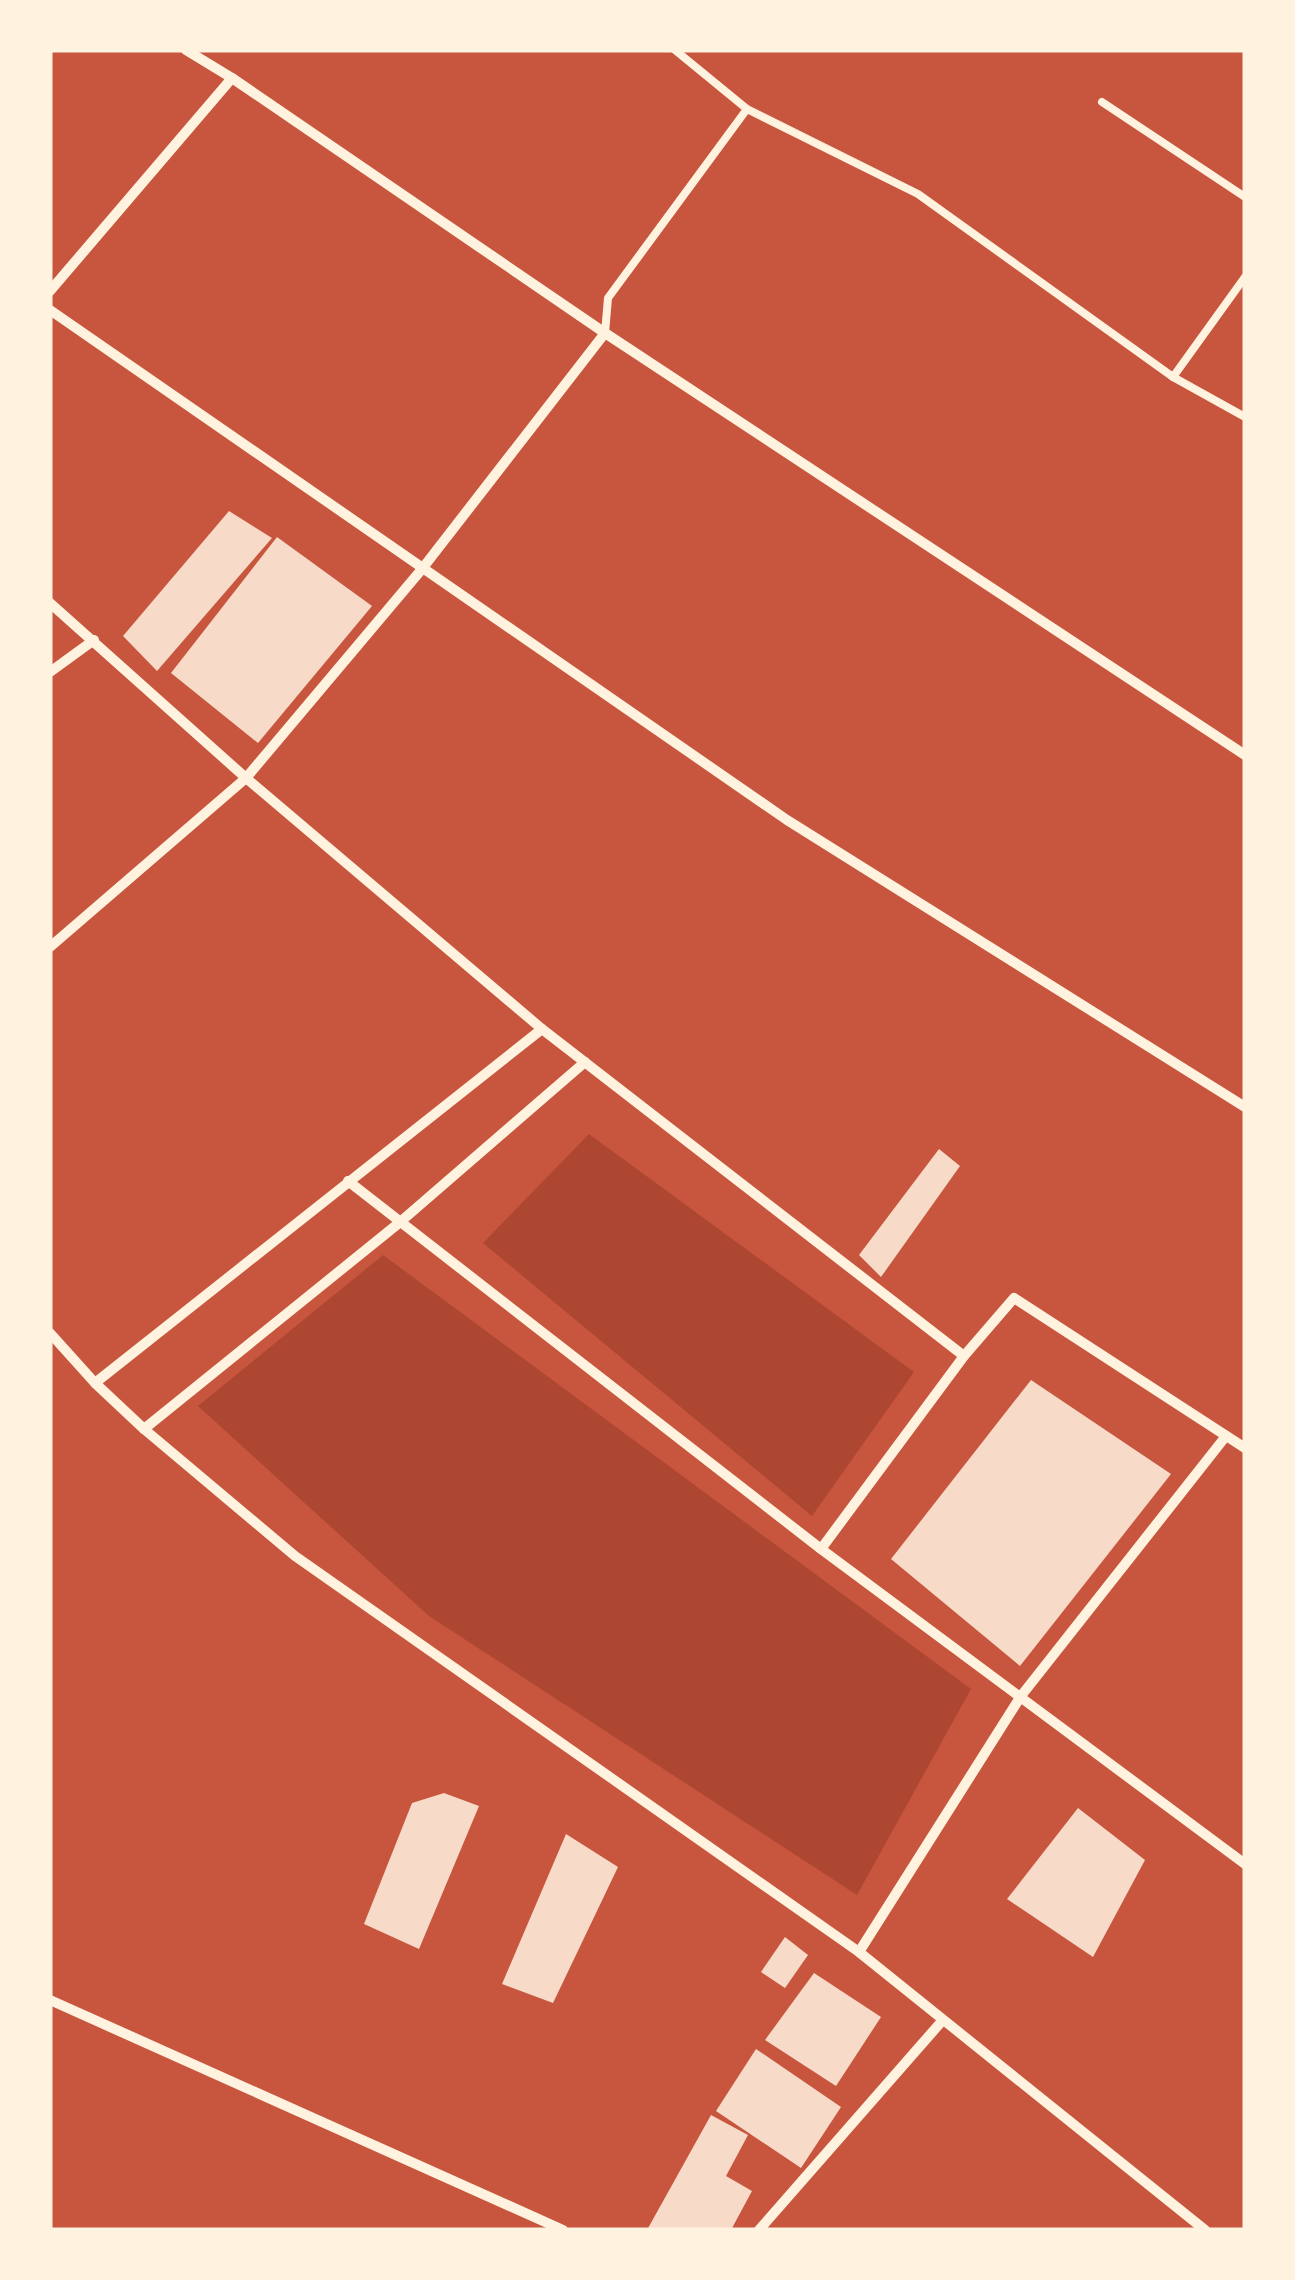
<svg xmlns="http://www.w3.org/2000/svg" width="1295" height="2280" font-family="'Alegreya Sans',sans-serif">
<rect width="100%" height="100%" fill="#c8553d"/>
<!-- green -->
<g fill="#ae4732">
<polygon points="589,1134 914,1372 812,1516 483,1243"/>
<polygon points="383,1255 971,1689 857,1895 429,1616 198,1406"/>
</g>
<!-- building -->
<g fill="#f7dbc8">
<polygon points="229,511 272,538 157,671 123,636"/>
<polygon points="277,537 372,606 258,743 171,673"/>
<polygon points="939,1149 960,1166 881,1277 859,1255"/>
<polygon points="1031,1380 1171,1474 1020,1666 891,1559"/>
<polygon points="444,1793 479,1806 419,1949 364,1924 412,1803"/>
<polygon points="1078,1808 1145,1860 1093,1957 1007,1899"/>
<polygon points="566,1834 618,1867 553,2003 502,1984"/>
<polygon points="785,1937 808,1955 785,1988 761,1972"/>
<polygon points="814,1973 881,2017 836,2086 765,2040"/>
<polygon points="756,2049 841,2107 801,2168 716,2111"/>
<polygon points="711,2115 748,2135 726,2176 752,2191 731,2230 647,2230"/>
</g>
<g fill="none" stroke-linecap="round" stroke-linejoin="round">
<!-- service -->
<g stroke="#fff3e0" stroke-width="8">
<polyline points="1102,102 1245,197"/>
<polyline points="747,109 918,194 1173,377 1245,417"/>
<polyline points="605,333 608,298 747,109 675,50"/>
<polyline points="1173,377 1245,277"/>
</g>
<!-- minor -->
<g stroke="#fff3e0" stroke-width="10">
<polyline points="186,50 232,78 605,333 1245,755"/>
<polyline points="50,291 232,78"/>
<polyline points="50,310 787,820 1245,1107"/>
<polyline points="50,603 246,778 542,1029 964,1356"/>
<polyline points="50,672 94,640"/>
<polyline points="50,947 246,778 422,569 605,333"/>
<polyline points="348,1181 821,1549 1245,1864"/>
<polyline points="50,1333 95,1383 144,1429 295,1556 859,1952 1205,2230"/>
<polyline points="95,1383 542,1029"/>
<polyline points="144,1429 399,1223 585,1062"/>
<polyline points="821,1549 964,1356 1014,1298 1245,1448"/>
<polyline points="859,1952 1021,1696 1226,1436"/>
<polyline points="50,2000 563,2230"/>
<polyline points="759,2230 942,2021"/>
</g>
</g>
<!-- border -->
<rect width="1295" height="2280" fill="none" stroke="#fff3e0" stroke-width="105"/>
</svg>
